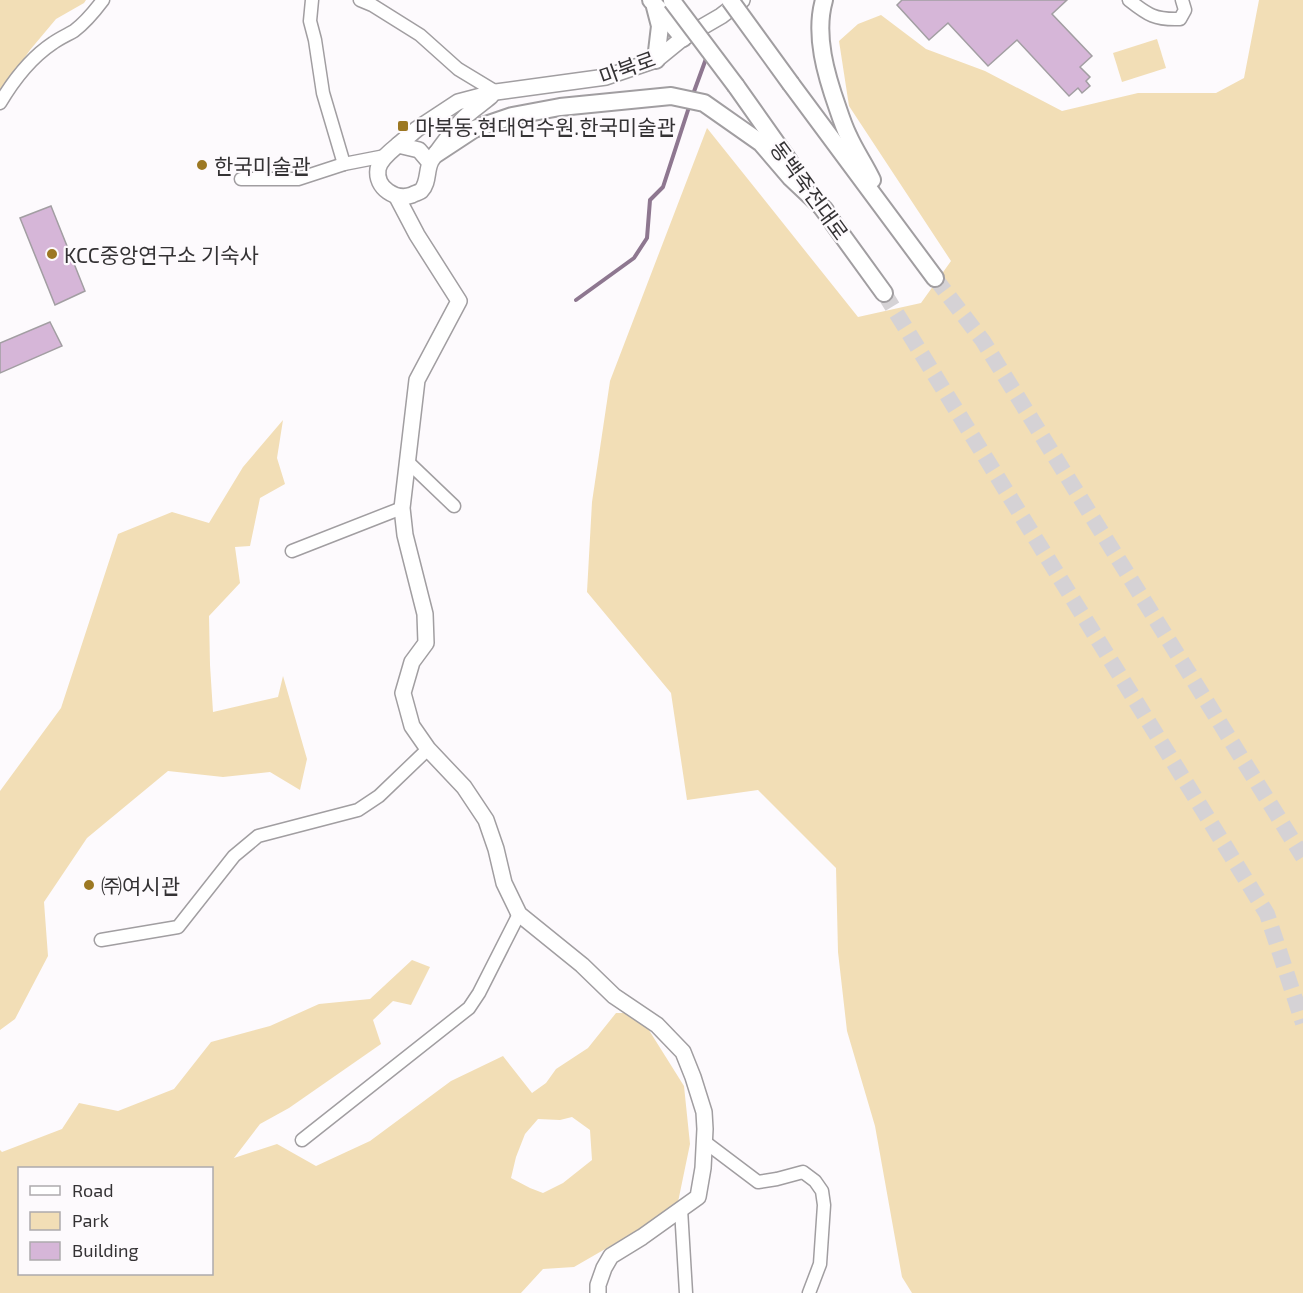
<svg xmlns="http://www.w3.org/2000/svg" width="1303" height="1293" font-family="'Exo 2','Noto Sans KR',sans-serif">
<rect width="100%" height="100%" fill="#fdfafd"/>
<!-- green -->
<g fill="#f2deb6" fill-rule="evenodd">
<polygon points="0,0 86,0 84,3 56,19 30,50 0,93"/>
<polygon points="1259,0 1303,0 1303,1293 912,1293 902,1277 875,1126 847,1031 838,952 836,868 758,790 687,800 671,693 587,592 592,502 610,381 707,128 858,317 921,303 951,261 849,106 839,41 858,24 881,15 926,49 985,71 1062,111 1138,93 1216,93 1244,78"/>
<polygon points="1157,39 1166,68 1122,82 1113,53"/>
<polygon points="283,420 277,458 285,484 260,498 250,546 235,547 240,583 209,616 210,665 213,712 278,697 283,676 307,759 300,790 270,772 223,777 168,771 87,838 44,902 48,956 15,1019 0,1030 0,791 61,708 118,534 172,512 209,523 243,467"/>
<path d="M412,960L430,967L411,1005L393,1001L373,1020L381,1044L289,1108L260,1124L234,1158L277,1144L316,1166L370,1141L451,1081L503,1056L532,1093L546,1083L556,1069L588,1048L616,1013H628L647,1027L684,1086L690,1144L678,1202L652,1222L574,1267L543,1269L521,1293H0V1150L2,1152L62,1129L79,1103L118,1111L174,1089L211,1042L270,1026L319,1004L370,999ZM572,1117L590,1130L592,1160L563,1183L543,1193L530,1188L511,1178L516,1157L525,1134L538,1119L560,1120ZM20,1168H212V1274H20Z"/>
</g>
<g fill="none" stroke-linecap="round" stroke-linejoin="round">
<!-- stream -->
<g stroke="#8e7790" stroke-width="4">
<polyline points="692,97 707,56"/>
<polyline points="576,300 634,258 647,238 650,200 663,187 690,104"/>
</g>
</g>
<!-- building -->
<g fill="#d6b6d8" stroke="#a29ea2" stroke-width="1.5">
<polygon points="902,0 1067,0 1052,14 1092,56 1080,67 1090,77 1086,81 1090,86 1082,93 1078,88 1069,96 1017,40 988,66 948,23 929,40 897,5"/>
<polygon points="51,206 85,291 55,305 20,218"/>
<polygon points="50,322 62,346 0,373 0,343"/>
</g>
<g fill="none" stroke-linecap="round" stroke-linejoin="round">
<!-- secondary-tunnel -->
<g stroke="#d5d2d5" stroke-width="16" stroke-dasharray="16 8" stroke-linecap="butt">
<polyline points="935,278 983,341 1303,857"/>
<polyline points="884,293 1267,914 1303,1023"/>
</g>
<!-- minor casing -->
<g stroke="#a19ea1" stroke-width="15">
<g id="minor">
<polyline points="312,0 310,21 315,40 323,93 344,164"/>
<polyline points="360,0 372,5 420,35 458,69 496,92"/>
<path d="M1129,0C1148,15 1155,20 1180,19L1185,10L1182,0"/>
<path d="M0,103C13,81 32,57 53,43C60,38 67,35 74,31C86,22 94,12 103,0"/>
<polyline points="241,179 298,179 344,164 385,156"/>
<polyline points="408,462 454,506"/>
<polyline points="292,551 402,508"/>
<polyline points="101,940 178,927 234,856 258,836 358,810 379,796 428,749"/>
<polyline points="302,1140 469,1008 479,993 519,914"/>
<polyline points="705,1142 758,1182 777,1179 803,1172 815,1181 822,1191 824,1205 820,1264 809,1293"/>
<polyline points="681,1209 686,1293"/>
</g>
</g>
<!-- tertiary casing -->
<g stroke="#a19ea1" stroke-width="18">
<g id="tertiary">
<polyline points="398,145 417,129 458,102 496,92 606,77 656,60 683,38 721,16 742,0"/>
<path d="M430,163L419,150L398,145C391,151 380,159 378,169C375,188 396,201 412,195C413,194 420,192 421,191C429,183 426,170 431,161C438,150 454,129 462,120C470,111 482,104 491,96"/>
<polyline points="397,197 417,235 459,301 417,380 402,508 405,535 425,614 426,643 412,662 403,693 412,726 428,749 464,787 486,820 496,849 504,883 519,914 582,965 614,996 657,1025 683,1052 693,1077 704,1112 705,1129 703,1168 698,1197 642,1237 611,1256 604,1268 598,1285 598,1293"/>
</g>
</g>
<!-- secondary casing -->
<g stroke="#a19ea1" stroke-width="20">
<g id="secondary">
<polyline points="651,0 654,3 660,26 656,60"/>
<path d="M824,0C814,35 826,75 838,109C841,118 844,127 848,135C855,151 865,165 872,180"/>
<polyline points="658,8 683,38"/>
<polyline points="791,84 935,278"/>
<polyline points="736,86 789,161"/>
<polyline points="436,154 474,129 512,116 560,107 671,96 704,103 761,143 791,178 825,210"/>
<polyline points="818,202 884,293"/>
</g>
</g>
<!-- minor -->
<use href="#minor" stroke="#fff" stroke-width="12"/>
<!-- tertiary -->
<use href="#tertiary" stroke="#fff" stroke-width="15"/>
<!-- secondary -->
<use href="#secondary" stroke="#fff" stroke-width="16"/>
<!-- secondary-bridge casing -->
<g stroke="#a19ea1" stroke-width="20" stroke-linecap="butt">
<g id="secondary-bridge">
<polyline points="730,0 791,84"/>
<polyline points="672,1 736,86"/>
</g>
</g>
<!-- secondary-bridge -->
<use href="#secondary-bridge" stroke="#fff" stroke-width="16"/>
</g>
<!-- markers -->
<g fill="#9c7823" stroke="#fdfafd" stroke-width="2">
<rect x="397" y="120" width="12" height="12" rx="3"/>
<circle cx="202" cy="165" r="6"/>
<circle cx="52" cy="254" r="6"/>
<circle cx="89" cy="885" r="6"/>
</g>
<g text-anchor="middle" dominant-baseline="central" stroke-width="4.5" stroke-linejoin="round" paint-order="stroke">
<!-- street labels -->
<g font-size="21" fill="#343234" stroke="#fdfafd">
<text transform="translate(627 67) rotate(-20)">마북로</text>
<text transform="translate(810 190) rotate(54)">동백죽전대로</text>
</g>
<!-- poi labels -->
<g font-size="21" fill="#343234" stroke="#fdfafd" text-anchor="start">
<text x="415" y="126">마북동.현대연수원.한국미술관</text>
<text x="214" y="165">한국미술관</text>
<text x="64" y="254">KCC중앙연구소 기숙사</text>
<text x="101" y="885">㈜여시관</text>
</g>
</g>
<!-- legend -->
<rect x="18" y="1167" width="195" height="108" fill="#fdfafd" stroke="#adaaad" stroke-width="1.5"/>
<rect x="30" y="1186" width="30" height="9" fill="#ffffff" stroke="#adaaad" stroke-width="1.5"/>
<text x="72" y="1197" font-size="18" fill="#343234">Road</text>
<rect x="30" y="1212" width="30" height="18" fill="#f2deb6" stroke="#adaaad" stroke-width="1.5"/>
<text x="72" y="1227" font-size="18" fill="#343234">Park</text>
<rect x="30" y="1242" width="30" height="18" fill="#d6b6d8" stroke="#adaaad" stroke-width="1.5"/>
<text x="72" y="1257" font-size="18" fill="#343234">Building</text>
</svg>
